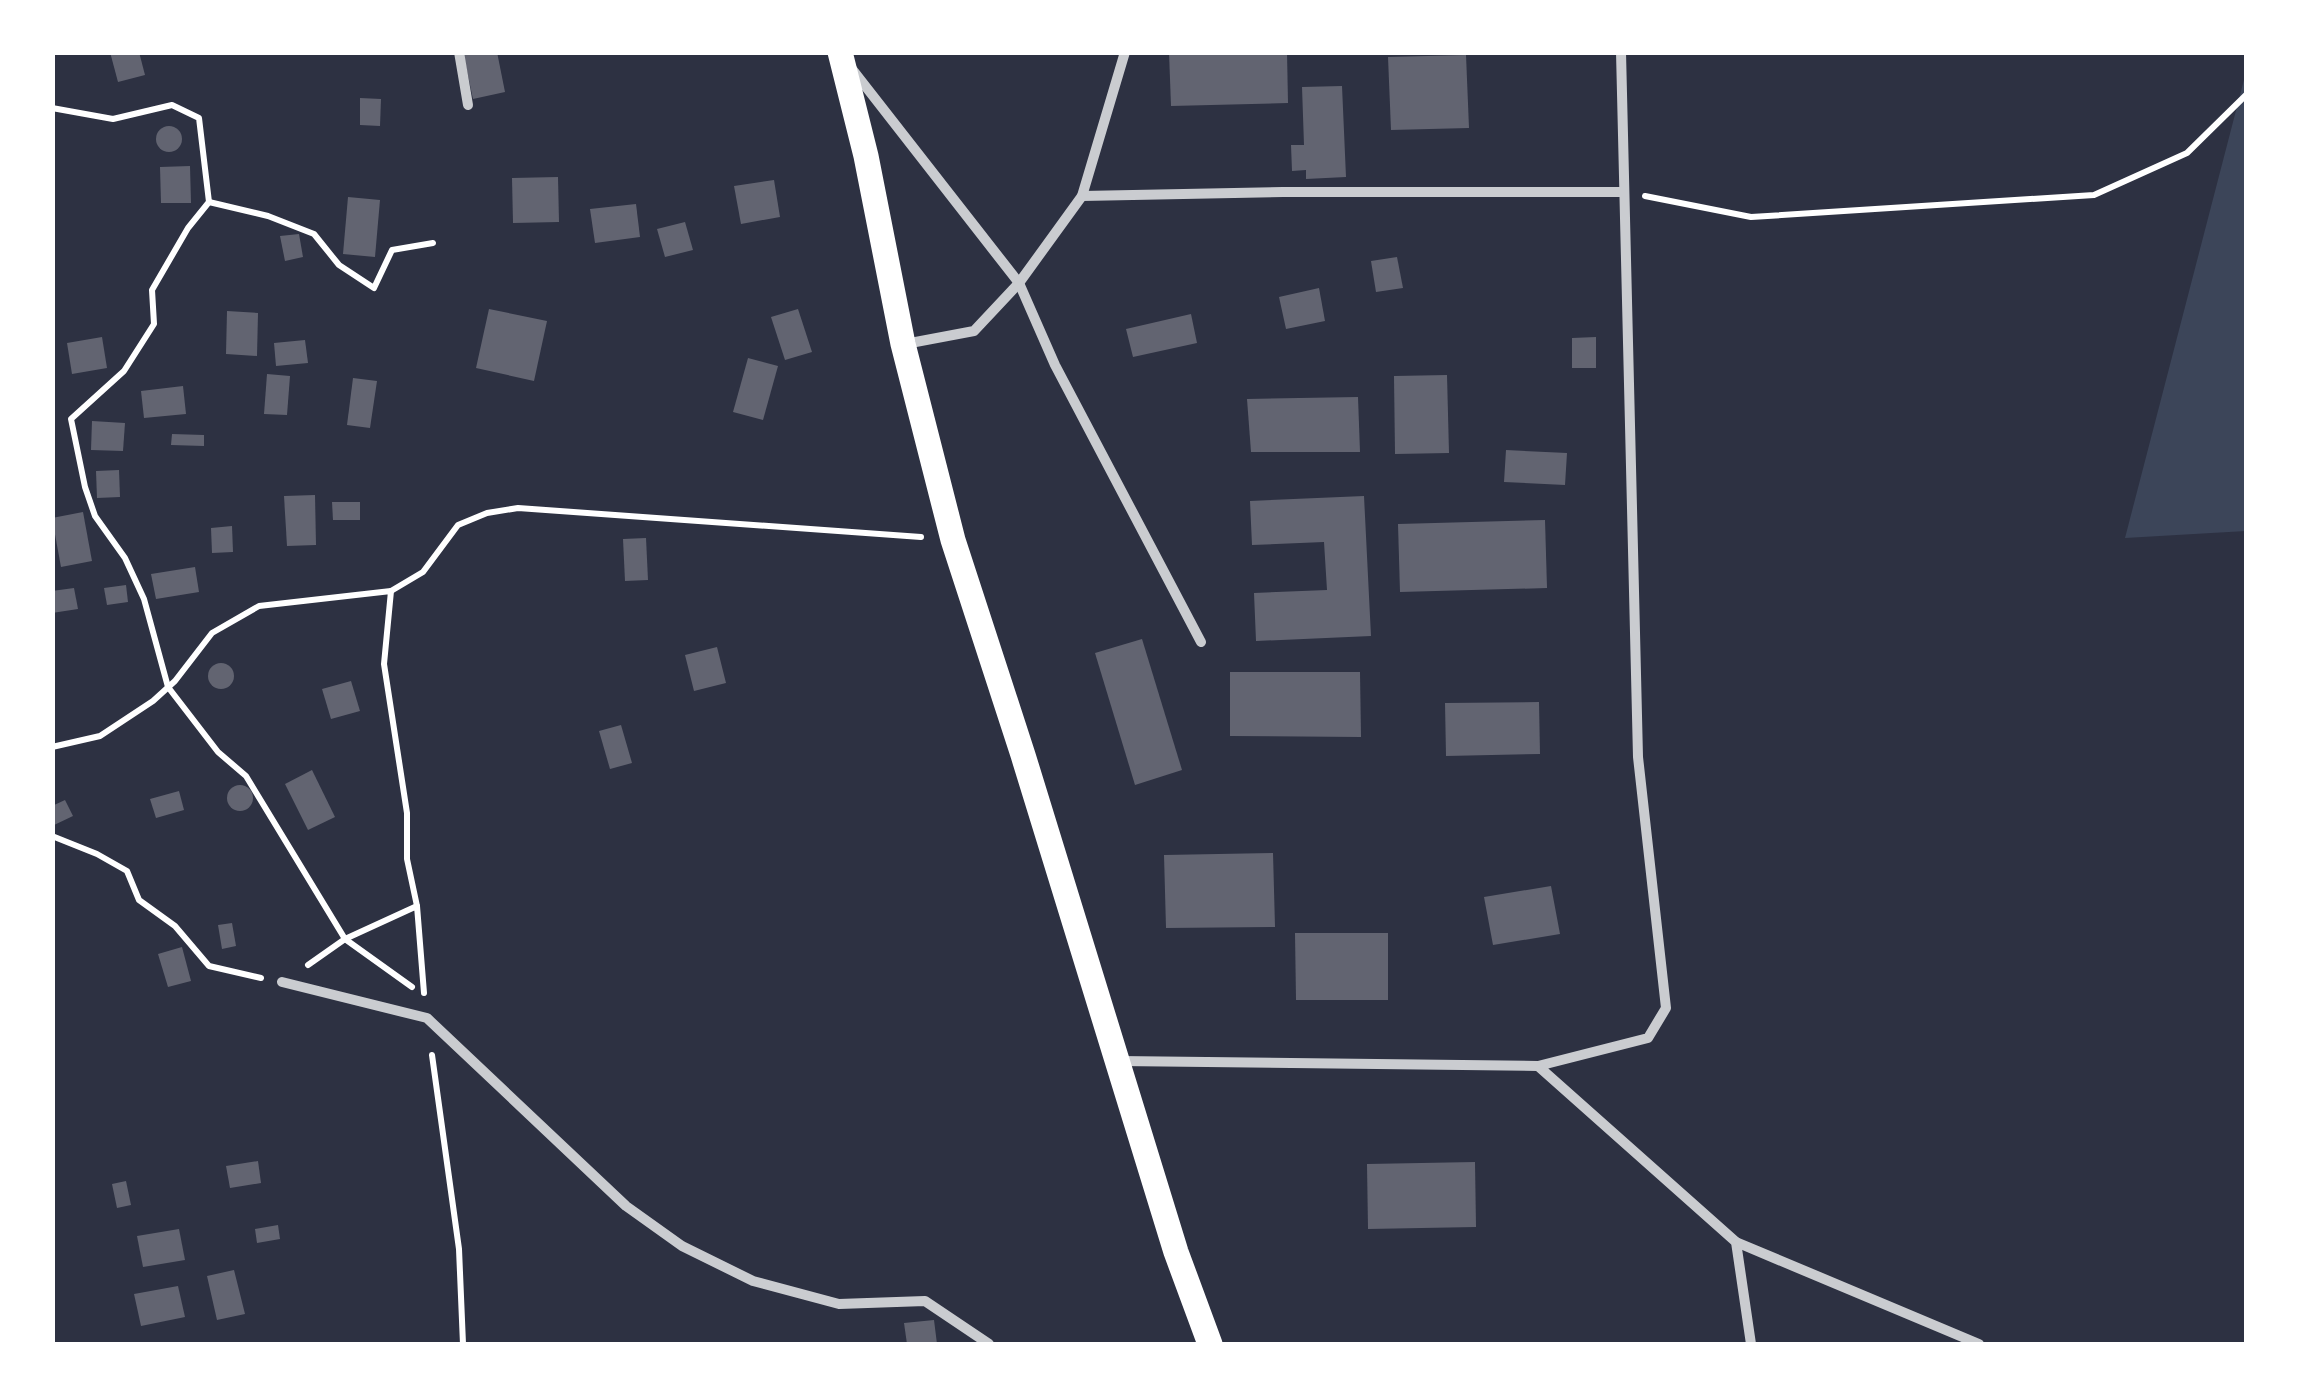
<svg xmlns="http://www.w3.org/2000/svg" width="2299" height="1397" font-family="'Roboto Serif',serif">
<rect width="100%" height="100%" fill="#2d3142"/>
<!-- green -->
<polygon fill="#3c4559" points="2246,71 2246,531 2125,538 2246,72"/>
<!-- building -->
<g fill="#626471">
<polygon points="110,52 139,52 145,75 118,82"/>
<polygon points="463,52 497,52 505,92 473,99"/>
<polygon points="1169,52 1287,52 1288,103 1171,106"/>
<polygon points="1466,55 1469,128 1391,130 1388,57"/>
<polygon points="1342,86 1346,177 1306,179 1306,170 1292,171 1291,145 1304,145 1302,87"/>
<polygon points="360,98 381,99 380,126 360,125"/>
<circle cx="169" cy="139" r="13"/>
<polygon points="190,166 191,203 161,203 160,167"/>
<polygon points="558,177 559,222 513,223 512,178"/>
<polygon points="774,180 780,217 741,224 734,186"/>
<polygon points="348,197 380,200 375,257 343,254"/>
<polygon points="636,204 640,237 595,243 590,209"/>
<polygon points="685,222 693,250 665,257 657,229"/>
<polygon points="299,234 303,257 285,261 280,236"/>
<polygon points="1397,257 1403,288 1376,292 1371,261"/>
<polygon points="1319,288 1325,321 1286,329 1279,297"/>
<polygon points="489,309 547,321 534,381 476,368"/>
<polygon points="798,309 812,352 785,360 771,317"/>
<polygon points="227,311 258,313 257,356 226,354"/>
<polygon points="1191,314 1197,343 1133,357 1126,329"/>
<polygon points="102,337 107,368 72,374 67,343"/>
<polygon points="1596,337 1596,368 1572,368 1572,338"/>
<polygon points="305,340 308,363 276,366 274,343"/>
<polygon points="748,358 778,366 763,420 733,412"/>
<polygon points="267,374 290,376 287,415 264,414"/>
<polygon points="1447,375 1449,453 1395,454 1394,376"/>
<polygon points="353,378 377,381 370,428 347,425"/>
<polygon points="183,386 186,414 144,418 141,391"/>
<polygon points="1358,397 1360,452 1251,452 1247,399"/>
<polygon points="92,421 125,423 123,451 91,450"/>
<polygon points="172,434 204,435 204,446 171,445"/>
<polygon points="1506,450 1567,453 1565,485 1504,482"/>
<polygon points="119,470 120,497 97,498 96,471"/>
<polygon points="315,495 316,545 287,546 284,496"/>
<polygon points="1364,496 1371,636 1256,641 1254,593 1327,590 1324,542 1252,545 1250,501"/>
<polygon points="332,502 360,502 360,520 333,520"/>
<polygon points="83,512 92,561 61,567 52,518"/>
<polygon points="1545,520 1547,588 1400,592 1398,524"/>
<polygon points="232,526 233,552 212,553 211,528"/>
<polygon points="646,538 648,580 625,581 623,539"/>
<polygon points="195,567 199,592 156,599 151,574"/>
<polygon points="126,585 128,602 107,605 104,588"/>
<polygon points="74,588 78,609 52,613 52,591"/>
<polygon points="1142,639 1182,770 1135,785 1095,653"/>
<polygon points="717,647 726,683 694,691 685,655"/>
<circle cx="221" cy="676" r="13"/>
<polygon points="1230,672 1360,672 1361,737 1230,736"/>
<polygon points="351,681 360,711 331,719 322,689"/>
<polygon points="1539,702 1540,754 1446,756 1445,703"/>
<polygon points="621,725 632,763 610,769 599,731"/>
<polygon points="312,770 335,817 308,830 285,784"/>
<circle cx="240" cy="798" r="13"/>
<polygon points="179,791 184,810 156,818 150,799"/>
<polygon points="65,800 73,816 52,826 52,806"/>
<polygon points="1273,853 1275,927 1166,928 1164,855"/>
<polygon points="1551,886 1560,934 1493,945 1484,897"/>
<polygon points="232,923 236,946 222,949 218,925"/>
<polygon points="1295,933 1388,933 1388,1000 1296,1000"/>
<polygon points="182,947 191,981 168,987 158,954"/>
<polygon points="258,1161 261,1183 230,1188 226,1166"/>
<polygon points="1475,1162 1476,1227 1368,1229 1367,1164"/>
<polygon points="126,1181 131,1205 117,1208 112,1184"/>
<polygon points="278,1225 280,1239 257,1243 255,1229"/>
<polygon points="179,1229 185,1260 143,1267 137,1236"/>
<polygon points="234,1270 245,1314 217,1320 207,1276"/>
<polygon points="178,1286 185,1317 141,1326 134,1294"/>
<polygon points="934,1320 937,1344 907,1344 904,1323"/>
</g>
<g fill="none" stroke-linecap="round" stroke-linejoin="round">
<!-- path -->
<g stroke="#fff" stroke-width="6">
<polyline points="52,108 113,119 172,105 199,118 209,202 188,228 152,290 154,324 124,371 71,419 85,487 95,516 125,558 144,599 168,687 218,752 246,776 345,939 412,987"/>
<polyline points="1645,196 1751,217 2094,195 2187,153 2246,95"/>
<polyline points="209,202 268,216 314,234 339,265 374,288 392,250 433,243"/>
<polyline points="391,591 423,572 458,525 487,513 518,508 921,537"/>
<polyline points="52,747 100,736 153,701 175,681 212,633 259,606 391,591 384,664 407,813 407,859 417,906"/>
<polyline points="52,836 97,854 127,871 139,900 175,926 209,966 261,978"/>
<polyline points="308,965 345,939 417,906 424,993"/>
<polyline points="432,1055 459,1249 463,1344"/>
</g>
<!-- minor -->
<g stroke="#caccd0" stroke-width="10">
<polyline points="459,52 468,105"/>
<polyline points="1621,52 1638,757 1666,1008 1648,1038 1538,1066 1736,1242 1751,1344"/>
<polyline points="852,69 1019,283 1055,365 1201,642"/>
<polyline points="1082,196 1283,192 1624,192"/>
<polyline points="905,344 974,331 1019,283 1082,196 1125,52"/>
<polyline points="282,982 427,1018 626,1206 682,1246 753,1281 839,1304 925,1301 989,1344"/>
<polyline points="1119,1061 1538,1066"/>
<polyline points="1736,1242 1979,1344"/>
</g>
<!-- primary -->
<polyline stroke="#fff" stroke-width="25" points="840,52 866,156 903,344 953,540 1023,755 1176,1252 1210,1344"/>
</g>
<!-- border -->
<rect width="2299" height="1397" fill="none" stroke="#ffffff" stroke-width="110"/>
</svg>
